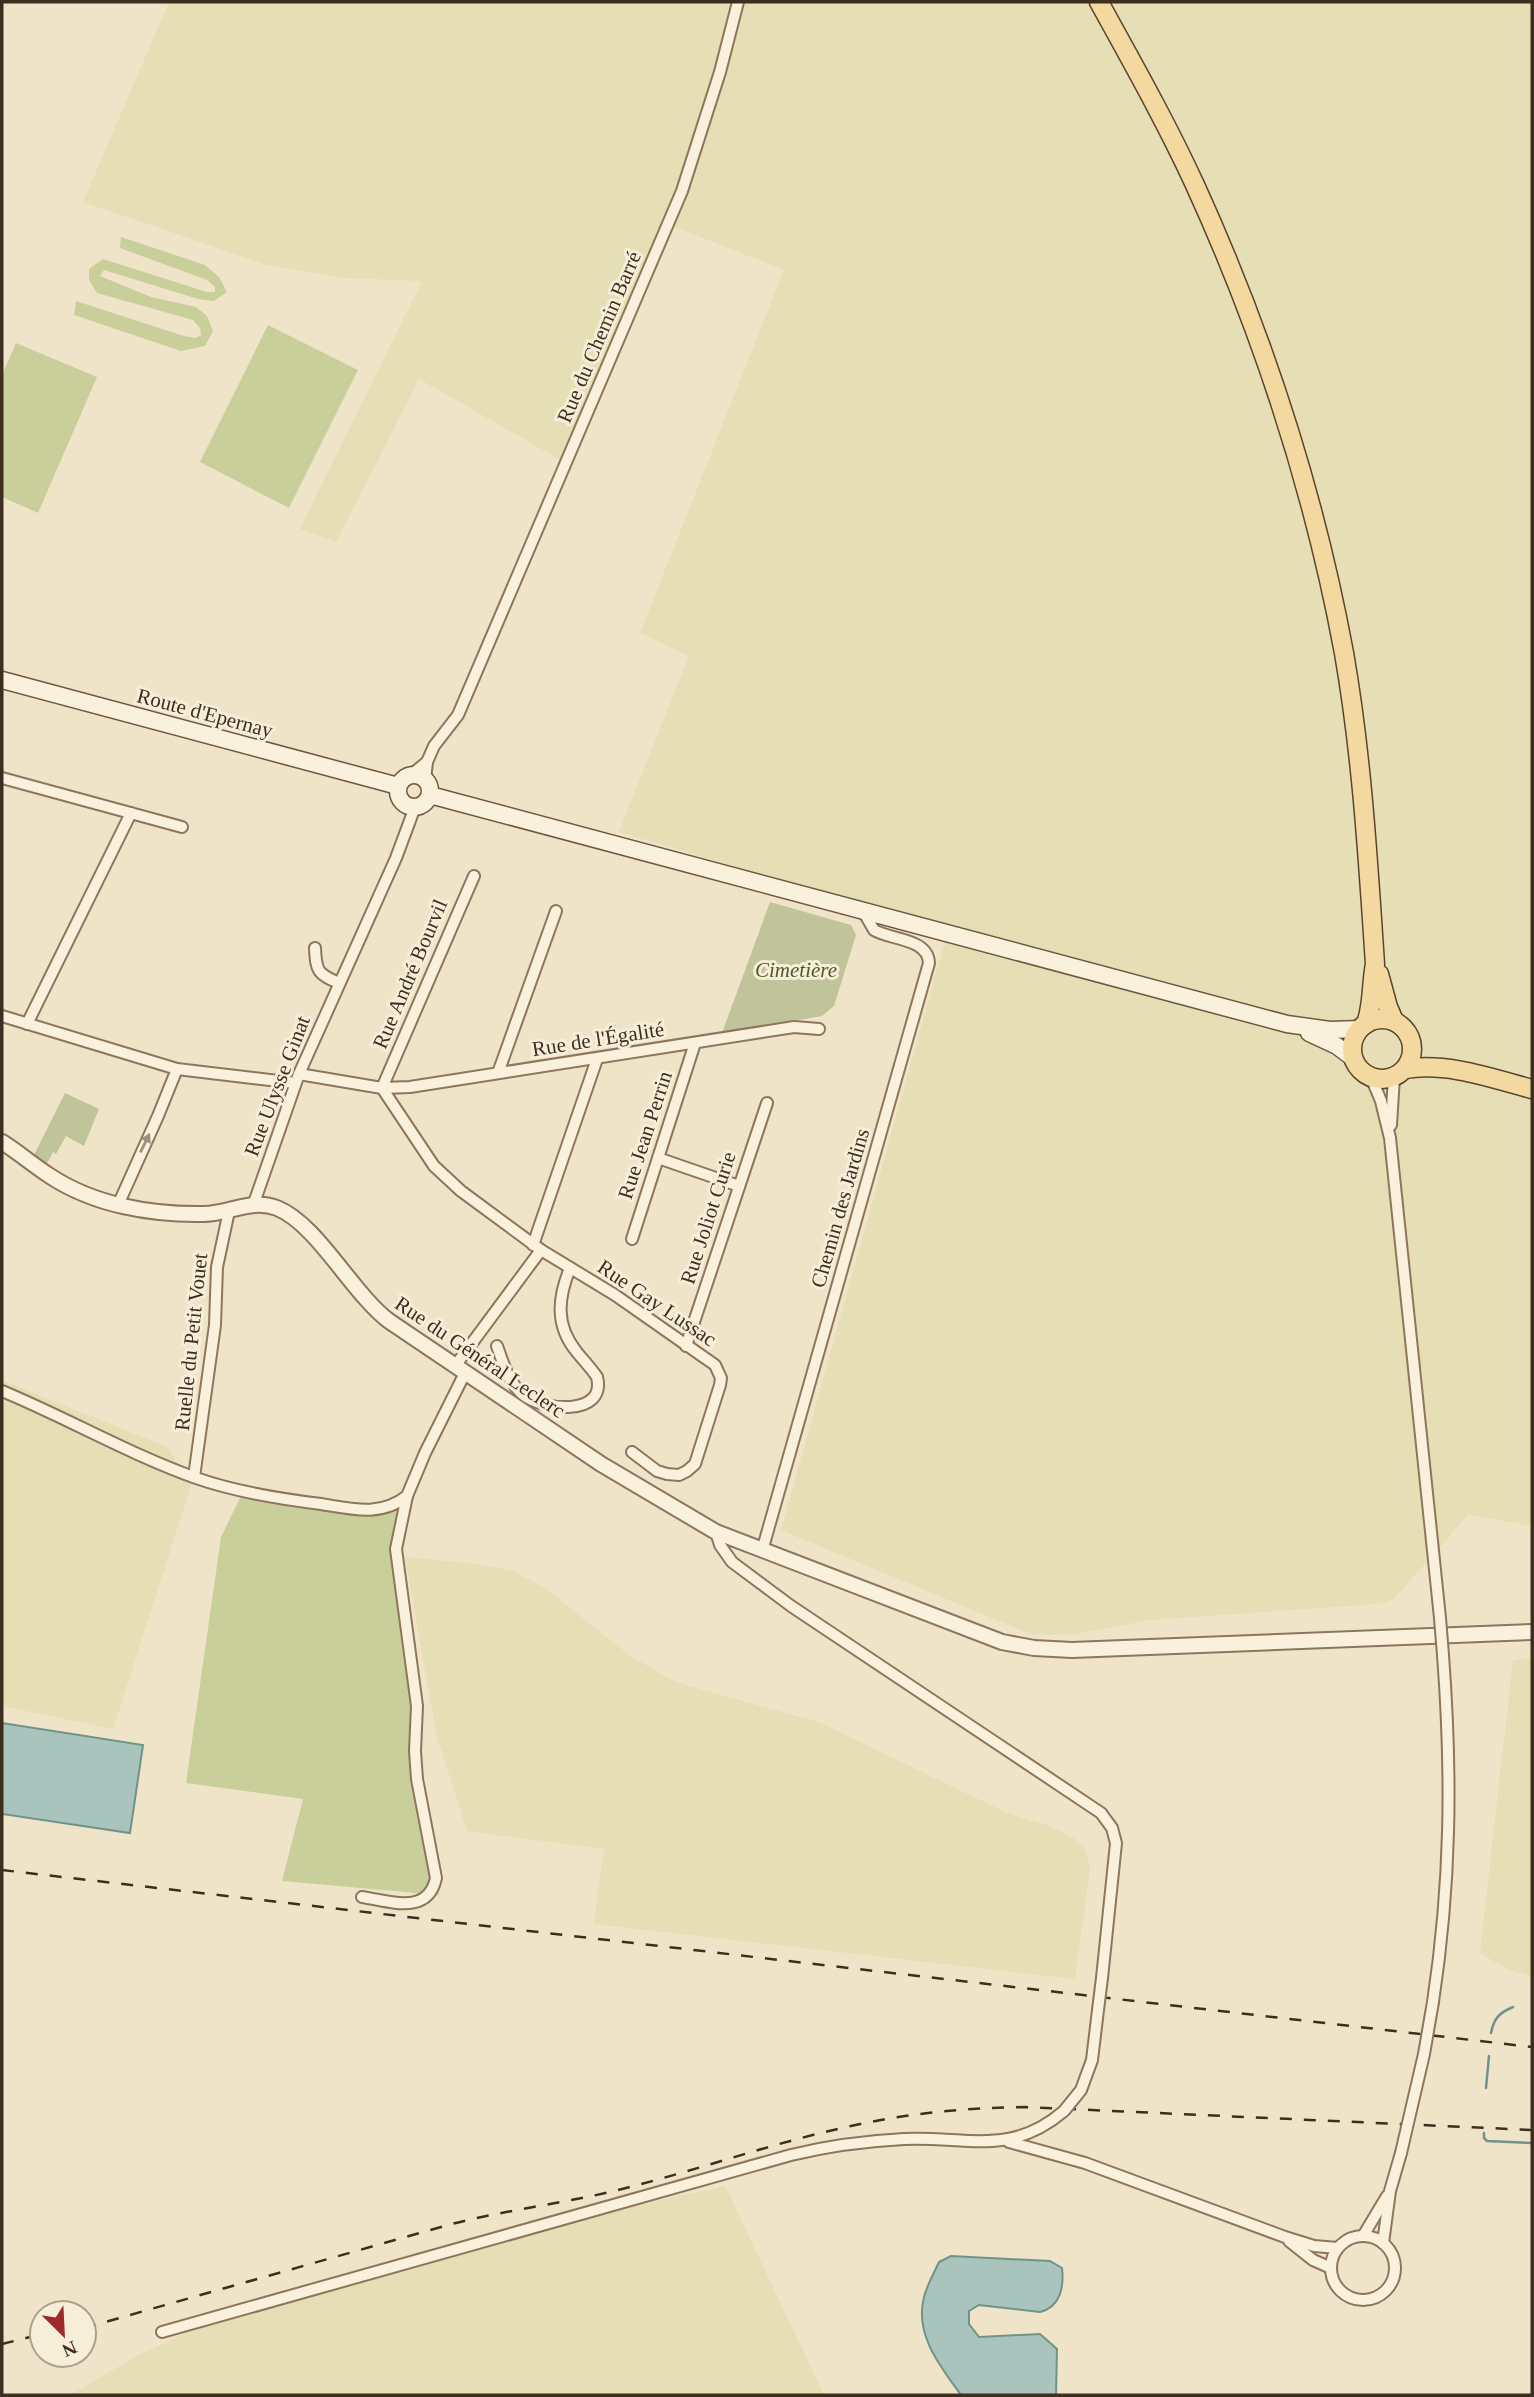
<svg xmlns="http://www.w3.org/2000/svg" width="1534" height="2397" font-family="Georgia,serif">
<rect width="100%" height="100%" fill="#f0e4c8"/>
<!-- farmland -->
<g fill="#e6deb5">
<polygon points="169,2 1532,2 1532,1526 1468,1515 1394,1599 1378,1604 1150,1620 1071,1635 1030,1634 781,1530 948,930 619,832 689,656 640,633 784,270 670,225 564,462 419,379 336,542 300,529 422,281 343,278 267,265 83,202"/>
<polygon points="2,1380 167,1447 191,1486 113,1729 2,1706"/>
<polygon points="405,1557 479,1564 513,1571 544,1587 632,1657 676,1682 821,1723 1005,1812 1049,1826 1074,1838 1086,1850 1090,1868 1075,1979 594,1924 604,1849 467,1831 436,1733"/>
<polygon points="1532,1658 1532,1976 1507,1969 1480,1953 1513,1660"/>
<polygon points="725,2186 824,2395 70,2395 135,2357 205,2324 360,2279 635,2206"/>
</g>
<!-- green -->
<g fill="#c9cf9b">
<polygon points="121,237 205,265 219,277 227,292 214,301 198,299 104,270 100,276 151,297 196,307 207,316 213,331 205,346 181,351 74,315 76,301 184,336 195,338 201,335 200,328 193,320 97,293 89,280 89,269 103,259 207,292 215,292 215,287 207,280 120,248"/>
<polygon points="268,325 358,370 289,508 200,462"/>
<polygon points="16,343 97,377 38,513 2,497 2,375"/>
<polygon points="240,1498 396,1504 426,1825 439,1895 282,1881 303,1799 186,1783 221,1537"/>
</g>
<!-- cemetery -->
<g fill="#bfc49a">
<polygon points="770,902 851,925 856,935 834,1006 822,1016 722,1033"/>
<polygon points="65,1093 99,1109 84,1146 66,1136 56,1154 53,1152 45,1167 33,1157"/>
</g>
<!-- water -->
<g fill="#a9c4bc" stroke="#6f938a" stroke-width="2">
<polygon points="2,1723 143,1745 130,1833 2,1814"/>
<path d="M951,2256L1050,2261L1062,2268C1064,2286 1061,2307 1040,2312L979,2305L969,2311V2324L979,2337L1040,2334L1057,2349L1056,2395H961C941,2367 914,2335 924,2297C927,2285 934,2273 939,2262Z"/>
</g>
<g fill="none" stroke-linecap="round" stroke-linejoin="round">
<!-- stream -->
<g stroke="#6f938a" stroke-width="2.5">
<path d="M1491,2033C1494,2018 1499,2013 1513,2007"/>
<polyline points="1486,2088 1489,2056"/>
<polyline points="1484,2133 1484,2138 1487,2141 1532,2143"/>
</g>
<!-- minor casing -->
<g stroke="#8d765c" stroke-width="14">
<g id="minor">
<polyline points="427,762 434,746 458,715 682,191 720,72 738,2"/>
<polyline points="411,775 427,762 425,780"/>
<polyline points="2,778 182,827"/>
<polyline points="474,876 382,1088 410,1087 794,1027 819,1029"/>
<path d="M315,948C316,972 318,974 339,983"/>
<polyline points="2,1016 177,1069 295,1083"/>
<polyline points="27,1024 131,813"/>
<polyline points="498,1073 556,911"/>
<polyline points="299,1074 382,1088 434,1166 461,1191 541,1250 615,1295 715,1365 721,1378 720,1385 695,1464 687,1471 679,1475 667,1474 657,1471 632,1452"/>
<polyline points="1371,1077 1381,1101 1390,1138 1440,1618"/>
<polyline points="1391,1125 1394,1077"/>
<polyline points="658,1158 739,1186"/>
<polyline points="254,1203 299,1074 396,858 415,807"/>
<polyline points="118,1205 158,1116 177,1069"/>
<polyline points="632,1239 695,1043"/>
<polyline points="533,1245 597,1059"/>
<path d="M497,1346C503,1363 508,1381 522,1394C542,1411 607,1417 597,1377C591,1368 583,1360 576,1351C555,1325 558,1298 570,1268"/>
<polyline points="686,1346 767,1103"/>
<polyline points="455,1366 541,1250"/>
<path d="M2,1391C67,1418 129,1454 196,1478C236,1492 279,1499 321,1504C352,1509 381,1517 407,1496"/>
<polyline points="194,1477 215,1325 217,1267 229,1211"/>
<polyline points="716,1532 720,1545 732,1562 791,1606 1101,1813 1112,1828 1116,1843 1102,1978"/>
<path d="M762,1551L929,963C928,938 890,940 874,930L863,911"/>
<path d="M362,1897C389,1901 428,1916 436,1878L417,1779L415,1751L417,1706L396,1549L407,1496L425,1453L465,1373"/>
<path d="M1433,2002C1451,1883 1452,1775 1443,1655"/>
<polyline points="1092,2060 1098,2010"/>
<polyline points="1009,2142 1085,2163 1285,2237 1314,2246 1338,2248"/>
<polyline points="1363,2236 1387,2196"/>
<circle cx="1363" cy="2268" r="32"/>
<polyline points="1289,2241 1313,2260 1331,2268"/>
<polyline points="1383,2243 1390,2191 1401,2153"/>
<path d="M162,2332L791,2155C828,2146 866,2141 904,2139C967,2136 1010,2157 1064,2111"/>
</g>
</g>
<!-- tertiary casing -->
<g stroke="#8d765c" stroke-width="18">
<path id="tertiary" d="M2,1142C18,1152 33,1165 50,1176C94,1205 151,1215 204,1214C229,1214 252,1198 277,1208C317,1224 352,1293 389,1321L601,1464L716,1532L1002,1642L1034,1648L1072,1650L1532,1632"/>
</g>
<!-- secondary casing -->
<g stroke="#6f573f" stroke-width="19">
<g id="secondary">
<polyline points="2,680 398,786"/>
<circle cx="414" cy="791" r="16"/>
<polyline points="430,795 1287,1024 1330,1030 1360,1029"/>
<polyline points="1309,1033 1337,1046 1353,1058"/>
</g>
</g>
<!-- primary casing -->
<g stroke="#5b4430" stroke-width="21">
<g id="primary">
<path d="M1099,2C1132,62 1166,122 1195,185C1263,334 1314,491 1344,653C1362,756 1368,860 1375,964C1371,984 1373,1004 1366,1024"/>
<polyline points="1379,974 1388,1007 1394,1021"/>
<circle cx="1382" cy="1049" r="30"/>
<path d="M1405,1069C1447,1062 1491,1078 1532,1089"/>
</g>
</g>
<!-- minor -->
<use href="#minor" stroke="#faf1dc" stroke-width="10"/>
<!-- tertiary -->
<use href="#tertiary" stroke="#faf1dc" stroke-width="14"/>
<!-- secondary -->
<use href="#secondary" stroke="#faf1dc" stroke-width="16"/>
<!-- primary -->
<use href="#primary" stroke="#f3d9a0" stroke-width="18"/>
<!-- rail -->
<g stroke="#3d2e20" stroke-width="2.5" stroke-dasharray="12 12" stroke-linecap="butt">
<polyline points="2,1870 1532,2047"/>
<path d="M84,2328L448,2225C508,2209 570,2203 630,2187C704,2168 776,2142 851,2126C909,2113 966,2108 1025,2107L1532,2130"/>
<polyline points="2,2344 42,2334"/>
</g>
<!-- minor-bridge casing -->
<g stroke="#8d765c" stroke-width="14" stroke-linecap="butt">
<g id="minor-bridge">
<polyline points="1440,1618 1443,1655"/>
<polyline points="1098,2010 1102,1978"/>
<polyline points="1064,2111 1081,2090 1092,2060"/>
<polyline points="1401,2153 1424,2054 1433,2002"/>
</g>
</g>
<!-- minor-bridge -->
<use href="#minor-bridge" stroke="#faf1dc" stroke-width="10"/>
</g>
<!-- one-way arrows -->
<defs><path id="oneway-solid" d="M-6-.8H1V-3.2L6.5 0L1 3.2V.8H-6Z" transform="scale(1.75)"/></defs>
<use fill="#9c907e" href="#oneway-solid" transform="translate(145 1143) rotate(-64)"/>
<g text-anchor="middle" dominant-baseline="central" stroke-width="6" stroke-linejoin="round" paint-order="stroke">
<!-- street labels -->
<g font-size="21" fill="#3d2e20" stroke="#f7eed8">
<text transform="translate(599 337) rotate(-67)">Rue du Chemin Barré</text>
<text transform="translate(205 713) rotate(15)">Route d'Epernay</text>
<text transform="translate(410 974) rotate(-67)">Rue André Bourvil</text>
<text transform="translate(598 1039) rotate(-9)">Rue de l'Égalité</text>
<text transform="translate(277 1086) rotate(-69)">Rue Ulysse Ginat</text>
<text transform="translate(645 1135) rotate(-72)">Rue Jean Perrin</text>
<text transform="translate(840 1208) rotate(-74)">Chemin des Jardins</text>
<text transform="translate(708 1218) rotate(-72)">Rue Joliot Curie</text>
<text transform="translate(657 1303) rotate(34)">Rue Gay Lussac</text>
<text transform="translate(191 1342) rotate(-84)">Ruelle du Petit Vouet</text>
<text transform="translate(480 1357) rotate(34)">Rue du Général Leclerc</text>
</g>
<!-- park labels -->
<g font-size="21" font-style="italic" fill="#4d5a26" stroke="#f7eed8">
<text x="796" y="970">Cimetière</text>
</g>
</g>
<!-- border -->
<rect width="1534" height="2397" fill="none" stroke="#3d2e20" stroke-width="7"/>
<!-- north arrow -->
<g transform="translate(63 2334) rotate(156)"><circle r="33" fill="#f7eed8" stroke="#ada18e" stroke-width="2"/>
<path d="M0-5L12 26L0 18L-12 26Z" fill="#9e2a2b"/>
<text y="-10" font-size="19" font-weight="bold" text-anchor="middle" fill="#3d2e20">N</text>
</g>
</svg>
